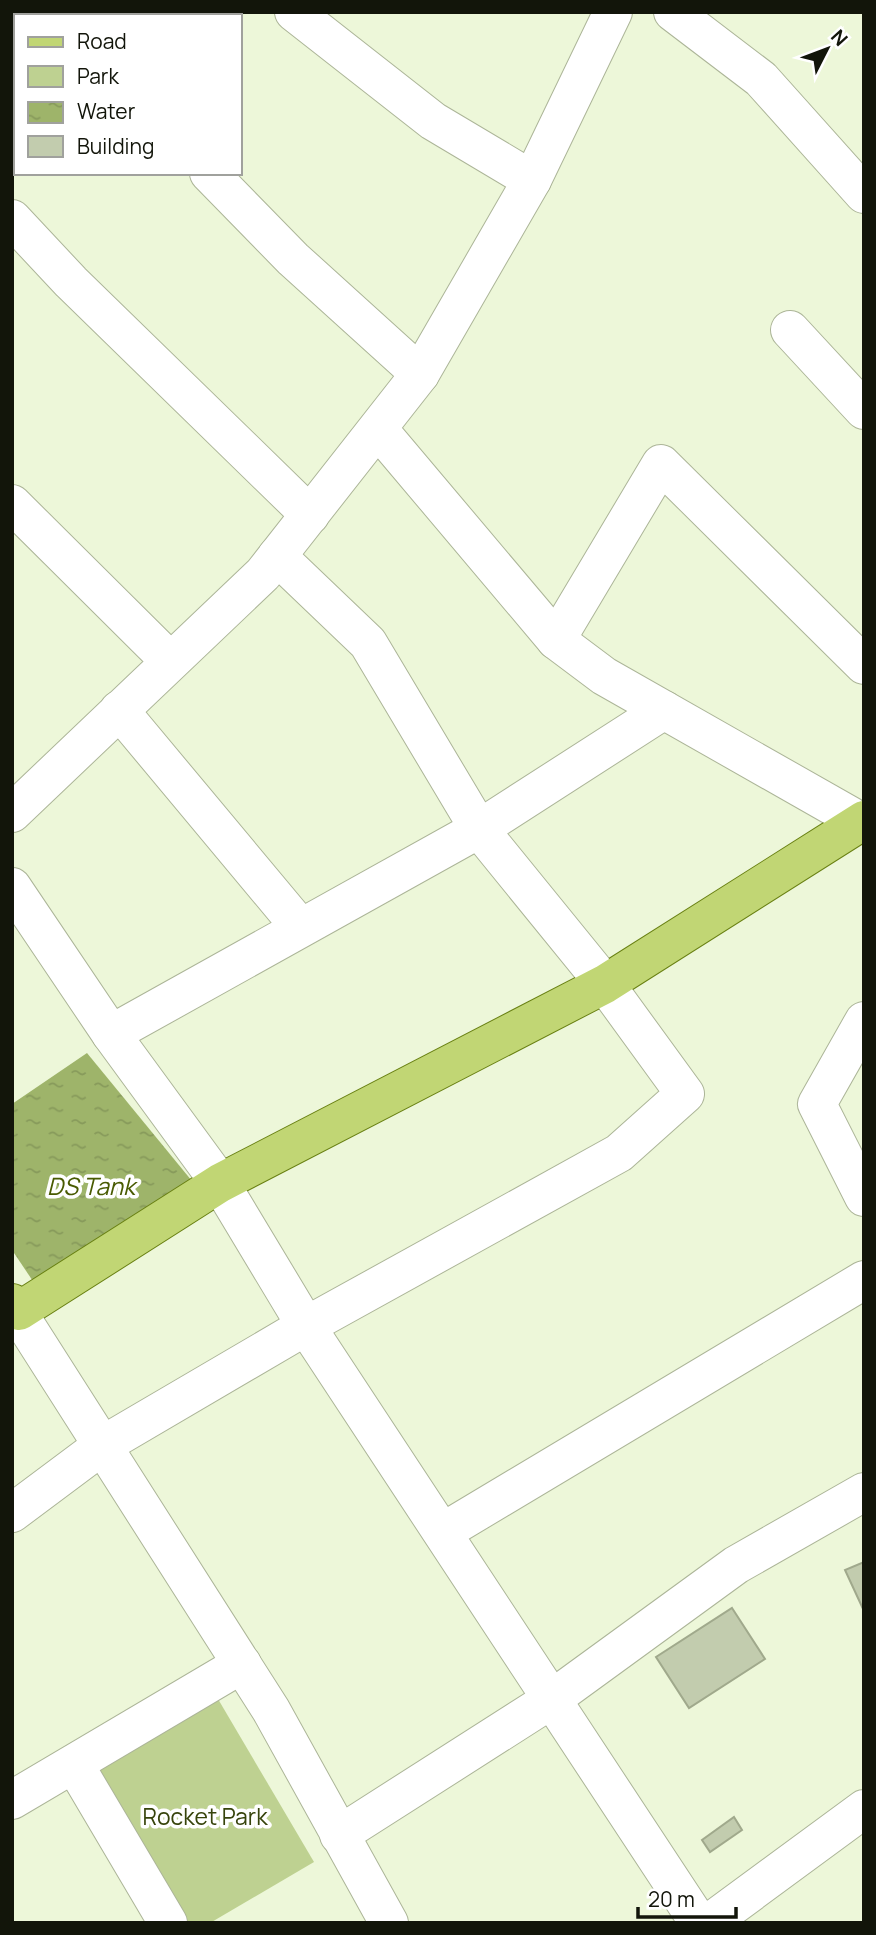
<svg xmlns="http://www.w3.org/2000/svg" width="876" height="1935" font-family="Manrope,sans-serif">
<defs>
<pattern id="water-ripples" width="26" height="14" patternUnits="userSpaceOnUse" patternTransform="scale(1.75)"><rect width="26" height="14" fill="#9eb46a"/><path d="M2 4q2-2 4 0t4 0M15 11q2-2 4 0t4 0" fill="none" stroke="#879a5b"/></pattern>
</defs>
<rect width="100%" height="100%" fill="#edf7d9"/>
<!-- green -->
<polygon fill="#bed191" points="218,1699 314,1862 210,1923 186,1923 96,1771"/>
<!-- water -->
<polygon fill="url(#water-ripples)" points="87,1053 210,1203 51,1308 12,1250 12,1104"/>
<!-- building -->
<g fill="#c2ccae" stroke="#a0a98c" stroke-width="2">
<polygon points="864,1562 864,1611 845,1570"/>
<polygon points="732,1608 765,1659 689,1708 656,1657"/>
<polygon points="734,1817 742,1830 710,1852 702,1840"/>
</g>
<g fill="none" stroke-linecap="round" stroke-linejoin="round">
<!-- minor casing -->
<g stroke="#acb598" stroke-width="40">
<g id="minor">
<polyline points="49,12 53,16"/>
<polyline points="294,12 433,121 532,180"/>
<polyline points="673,12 761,79 864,194"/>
<polyline points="209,173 293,259 420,374"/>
<polyline points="12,219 71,282 310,515"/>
<polyline points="790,330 864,410"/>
<polyline points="378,429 556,640 604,676 861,822"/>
<polyline points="12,504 170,661"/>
<polyline points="556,640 661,464 864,665"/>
<polyline points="119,710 300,927"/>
<polyline points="12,813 263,574 420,374 532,180 613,12"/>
<polyline points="12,887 111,1034 220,1183 306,1326 699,1923"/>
<polyline points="864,1021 817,1104 864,1197"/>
<polyline points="111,1034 479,829 664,710"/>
<polyline points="12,1313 16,1310 271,1710 389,1923"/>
<polyline points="12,1513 103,1445 306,1326 619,1153 685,1094 605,984 479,829 368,643 277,556"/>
<polyline points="443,1532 864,1280"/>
<polyline points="74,1764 168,1923"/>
<polyline points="12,1800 242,1664"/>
<polyline points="339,1835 552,1699 736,1565 864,1492"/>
<polyline points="709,1923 864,1809"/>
</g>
</g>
<!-- major casing -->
<g stroke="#698013" stroke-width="40">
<polyline id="major" points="12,1303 19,1311 220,1183 605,984 864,820"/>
</g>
<!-- minor -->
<use href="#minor" stroke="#fff" stroke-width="38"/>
<!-- major -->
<use href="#major" stroke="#c1d674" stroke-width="38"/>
</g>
<g text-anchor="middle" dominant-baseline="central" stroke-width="7" stroke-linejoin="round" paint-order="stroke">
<!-- park labels -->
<g font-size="23" fill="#37440c" stroke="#fff">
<text x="205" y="1816">Rocket Park</text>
</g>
<!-- water labels -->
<g font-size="24" font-style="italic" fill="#495b02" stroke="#fff">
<text x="91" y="1185">DS Tank</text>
</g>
</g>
<!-- border -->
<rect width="876" height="1935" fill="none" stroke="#12150a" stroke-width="28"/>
<!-- legend -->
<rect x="14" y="14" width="228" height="161" fill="#ffffff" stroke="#a0a19d" stroke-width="2"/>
<rect x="28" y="37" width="35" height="10" fill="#c1d674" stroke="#a0a19d" stroke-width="2"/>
<text x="77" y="49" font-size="21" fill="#12150a">Road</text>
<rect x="28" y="66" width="35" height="21" fill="#bed191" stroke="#a0a19d" stroke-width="2"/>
<text x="77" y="84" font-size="21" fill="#12150a">Park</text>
<rect x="28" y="102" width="35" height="21" fill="url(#water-ripples)" stroke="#a0a19d" stroke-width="2"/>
<text x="77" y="119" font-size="21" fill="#12150a">Water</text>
<rect x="28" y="136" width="35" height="21" fill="#c2ccae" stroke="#a0a19d" stroke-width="2"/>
<text x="77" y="154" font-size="21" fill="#12150a">Building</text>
<!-- north arrow -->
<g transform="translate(827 49) rotate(48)" stroke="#ffffff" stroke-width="5" paint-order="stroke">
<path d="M0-5L12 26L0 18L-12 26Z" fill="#12150a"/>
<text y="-10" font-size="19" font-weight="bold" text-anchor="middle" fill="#12150a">N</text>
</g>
<!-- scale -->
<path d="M638 1907v10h98v-10" fill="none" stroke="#12150a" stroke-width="3.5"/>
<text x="648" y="1907" font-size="21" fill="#12150a" stroke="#ffffff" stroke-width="5" paint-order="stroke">20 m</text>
</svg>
